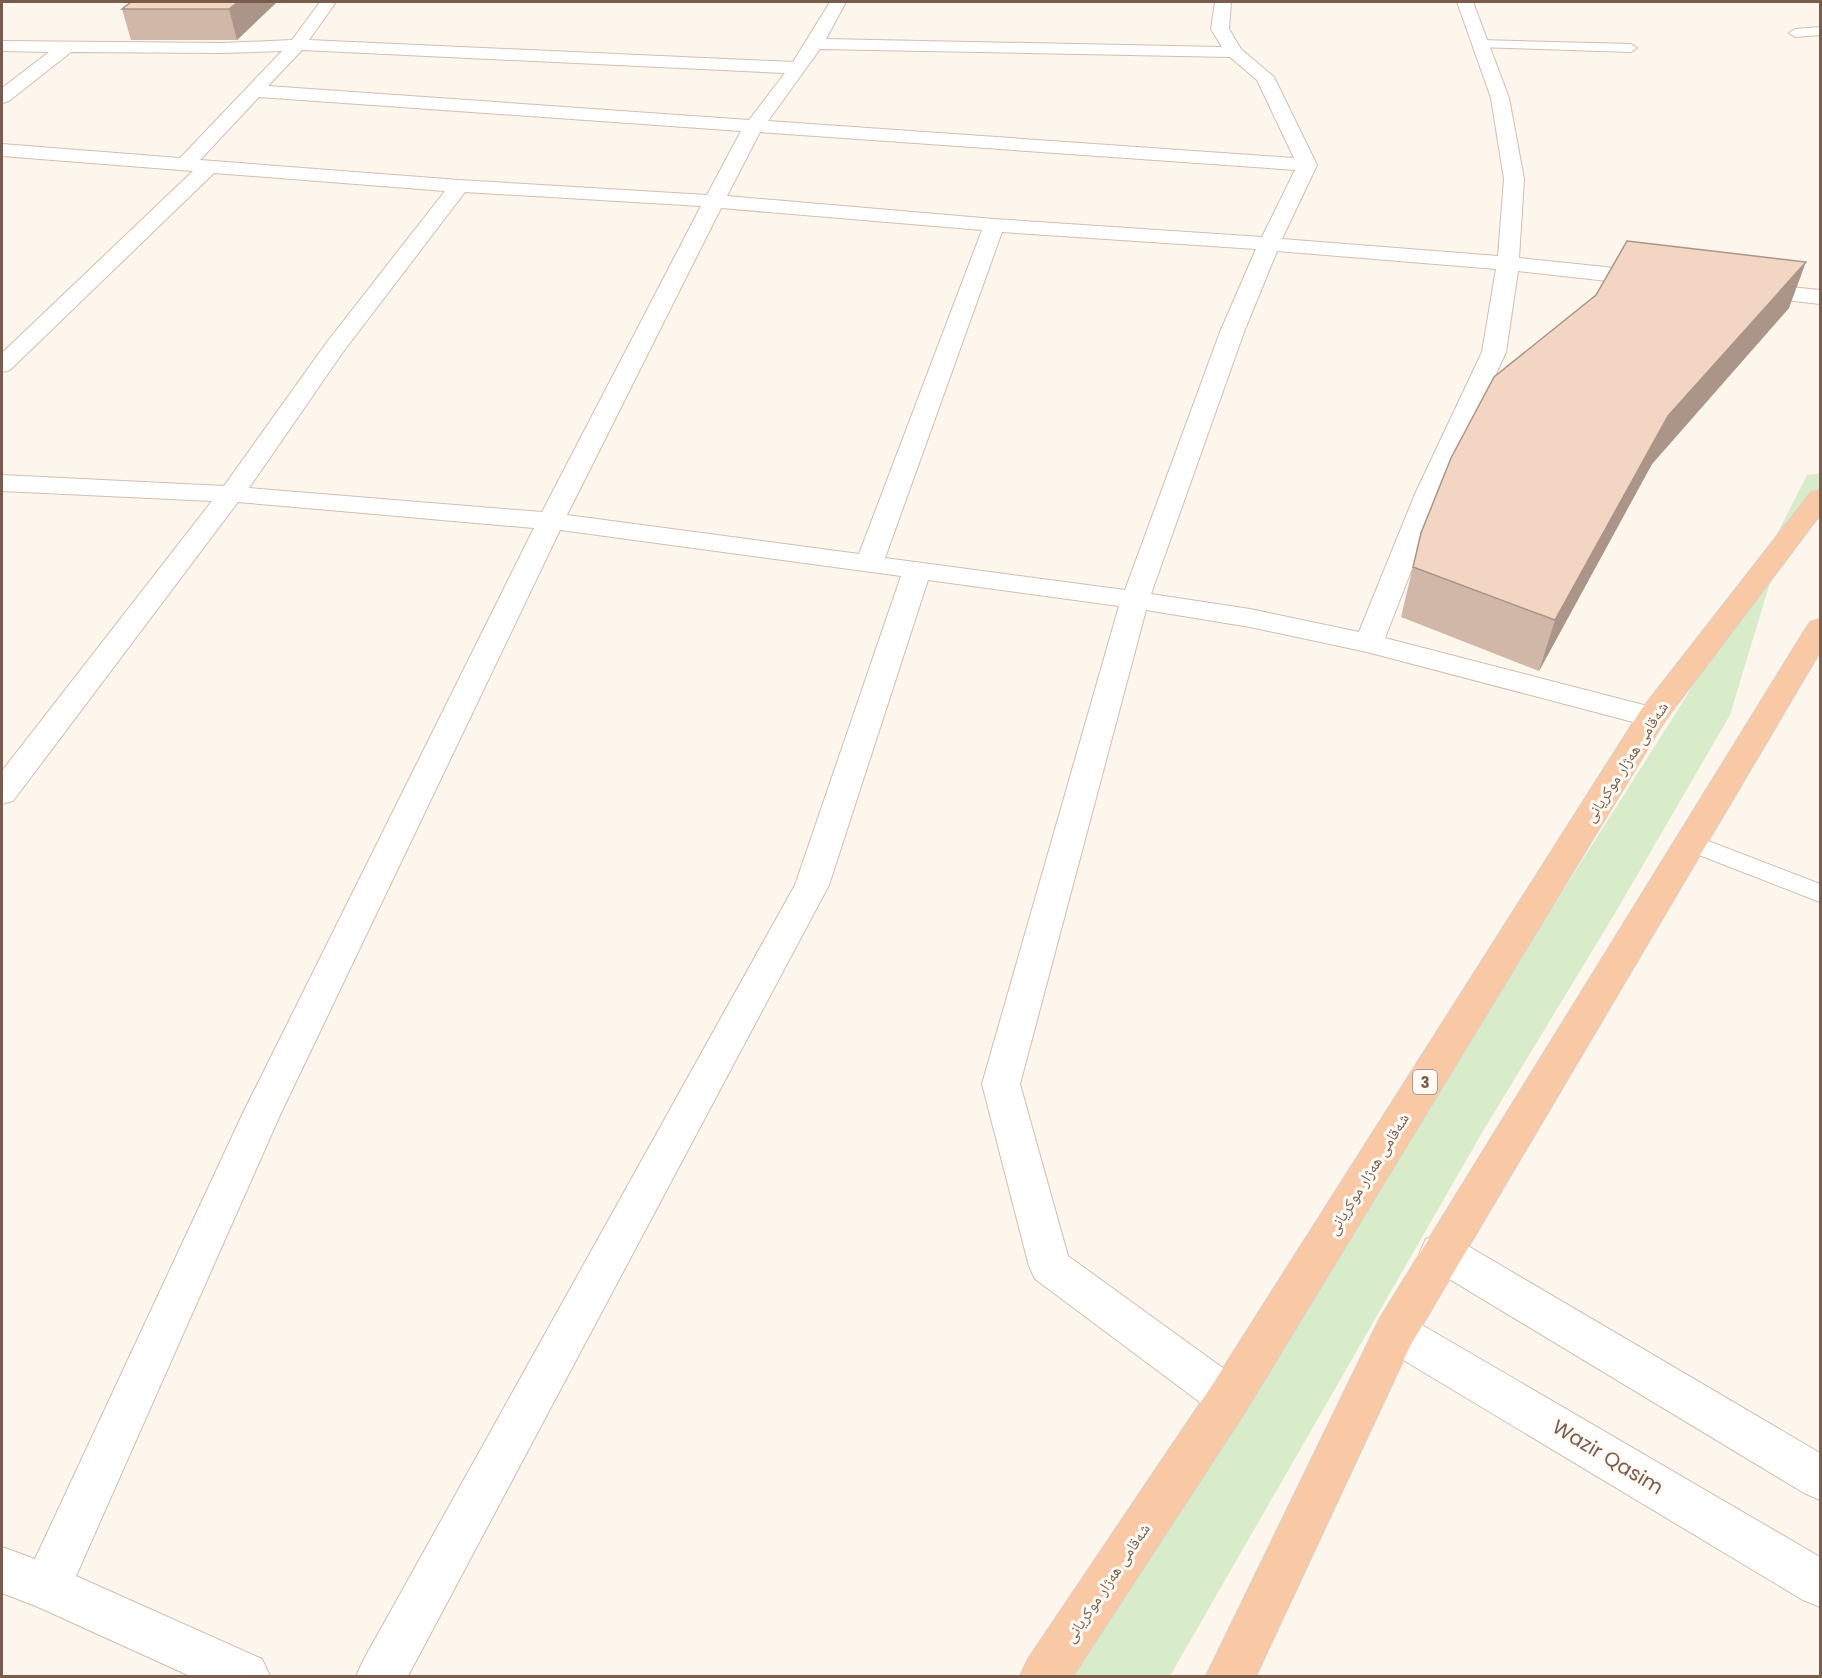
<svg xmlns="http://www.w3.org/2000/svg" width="1822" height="1678" font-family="Poppins,'Noto Naskh Arabic',sans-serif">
<rect width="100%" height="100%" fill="#fdf6ec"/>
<!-- green -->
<polygon fill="#d8ecc9" points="1820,473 1820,492 1769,586 1730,715 1614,915 1483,1131 1170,1676 1064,1676 1686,697 1758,571 1807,475"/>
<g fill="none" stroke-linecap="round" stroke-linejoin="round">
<!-- service casing -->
<g stroke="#d1beb0" stroke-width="2">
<g id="service">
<polygon points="1820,27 1820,35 1795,37 1789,33 1795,29"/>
<polygon points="1480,40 1631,44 1637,48 1631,52 1476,47 1474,44"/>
<polygon points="1690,834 1820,884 1820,902 1681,848 1678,842 1681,836"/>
</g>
</g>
<!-- minor casing -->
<g stroke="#d1beb0" stroke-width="2">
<g id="minor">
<path d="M320,2H336L309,40L793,62L830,2H846L826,39L1222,47L1211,29L1215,2H1231L1229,29L1241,49L1274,77L1317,165L1282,239L1498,256L1504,179L1491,98L1457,2H1473L1509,98L1524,179L1519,258L1653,272L1661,274L1664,279L1661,284L1653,286L1518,271L1506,352L1441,494L1385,638L1663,710L1667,717L1663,724L1652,727L1367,652L1250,627L1146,610L1020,1084L1068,1256L1245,1384L1251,1398L1245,1412L1229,1418L1213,1412L1035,1279L1029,1266L982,1084L1119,606L928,580L829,885L408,1676H356L364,1659L795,885L901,576L560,530L281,1113L76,1576L262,1659L270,1676H190L38,1607L2,1593V1547L35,1559L243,1113L534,528L238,502L13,801L2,804V771L212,501L2,491V475L224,486L327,342L445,191L214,173L10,370L2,372V353L193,171L2,156V144L180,158L282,51L223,53L71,52L9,101L2,103V88L49,52L2,51V41L223,43L292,40ZM820,49L1230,57L1257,80L1294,158L768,121ZM302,50L785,73L749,120L268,86ZM259,97L741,131L707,195L459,180L200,160ZM760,132L1295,170L1262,237L994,219L727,196ZM465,192L701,206L542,512L249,488L343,352ZM721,208L982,230L859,554L567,515ZM1002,232L1256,249L1220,332L1125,590L885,558ZM1277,251L1496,269L1482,352L1415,494L1359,632L1250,609L1151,594L1244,332Z"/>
<polygon points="1750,283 1820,290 1820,304 1742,295 1739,290 1742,285"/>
<polygon points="1441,1234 1456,1239 1820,1453 1820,1500 1804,1493 1426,1265 1420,1252 1426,1239"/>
<polygon points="1395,1313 1410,1318 1820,1557 1820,1607 1803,1600 1380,1346 1374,1332 1380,1318"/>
</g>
</g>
<!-- trunk casing -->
<g stroke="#dad1cd" stroke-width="2">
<g id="trunk">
<polygon points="1820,490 1820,515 1664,722 1245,1412 1073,1676 1020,1676 1028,1659 1213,1384 1641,710 1811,492"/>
<polygon points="1820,619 1820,652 1410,1346 1256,1676 1206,1676 1380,1318 1806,628 1810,622"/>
</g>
</g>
<!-- service -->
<use href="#service" fill="#fff" fill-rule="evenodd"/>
<!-- minor -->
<use href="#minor" fill="#fff" fill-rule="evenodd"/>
<!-- trunk -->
<use href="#trunk" fill="#f9c8a4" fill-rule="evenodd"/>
</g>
<!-- wall -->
<g fill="#d1b7a8">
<polygon points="131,2 277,2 237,40 131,40 122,9"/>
<polygon points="1789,308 1652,464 1539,671 1401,617 1421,533"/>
</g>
<!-- shaded-wall -->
<g fill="#aa9588">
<polygon points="238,2 277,2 237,40 229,9"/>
<polygon points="1806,262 1789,308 1652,464 1539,671 1555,620 1668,416"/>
</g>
<!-- building -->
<g fill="#f3d5c3" stroke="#aa9588" stroke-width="1.5">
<polygon points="131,2 238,2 229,9 122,9"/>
<polygon points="1627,241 1806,262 1668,416 1555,620 1413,567 1421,533 1451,458 1494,377 1596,295"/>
</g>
<g text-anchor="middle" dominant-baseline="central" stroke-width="6" stroke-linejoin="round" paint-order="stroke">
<!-- shield labels -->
<rect fill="#fffaf3" stroke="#a28b7f" stroke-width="1.5" x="1413" y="1070" width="24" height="24" rx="4.5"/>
<g font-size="15" font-weight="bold" fill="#7a5c4d">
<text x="1425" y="1082">3</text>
</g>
<!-- street labels -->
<g font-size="16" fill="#7a5c4d" stroke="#fffaf3">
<text transform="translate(1626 762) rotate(-57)">شەقامی ھەژار موکریانی</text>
<text transform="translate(1368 1174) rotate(-58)">شەقامی ھەژار موکریانی</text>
<text transform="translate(1107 1583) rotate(-56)">شەقامی ھەژار موکریانی</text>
</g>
<!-- near-street labels -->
<g font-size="20" fill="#7a5c4d" stroke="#fffaf3">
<text transform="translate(1608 1457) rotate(31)">Wazir Qasim</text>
</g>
</g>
<!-- border -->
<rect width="1822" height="1678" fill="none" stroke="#7a5c4d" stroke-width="6"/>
</svg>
